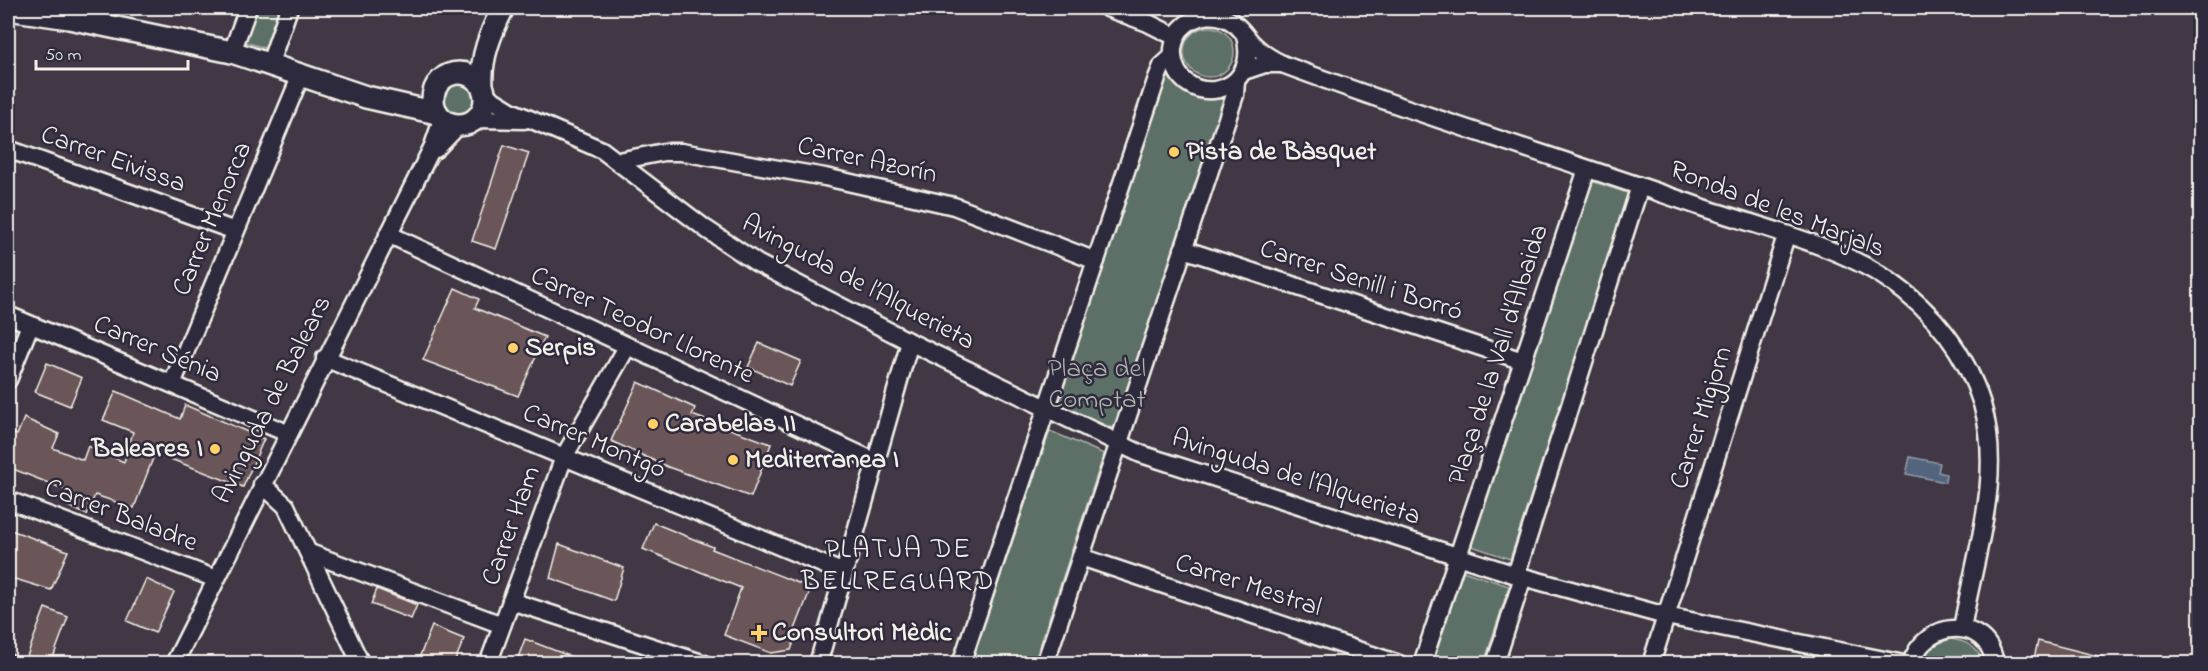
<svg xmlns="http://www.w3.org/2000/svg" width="2208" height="671" font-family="'Indie Flower',sans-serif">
<rect width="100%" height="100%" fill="#413745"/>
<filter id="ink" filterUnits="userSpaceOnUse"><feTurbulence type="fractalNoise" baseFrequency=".0167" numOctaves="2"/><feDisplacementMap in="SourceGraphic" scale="12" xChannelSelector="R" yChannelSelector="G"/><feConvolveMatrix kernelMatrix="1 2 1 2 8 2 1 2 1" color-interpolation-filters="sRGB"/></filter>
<g filter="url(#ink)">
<!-- green -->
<g fill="#5c6f68" stroke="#a8b0a8" stroke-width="1.5">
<polygon points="254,8 283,8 268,49 242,41"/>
<circle cx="1209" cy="52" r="25"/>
<path d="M1168,73C1183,95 1198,100 1225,96L1114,429L1058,404Z"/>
<circle cx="458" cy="99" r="17"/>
<polygon points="1588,180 1630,194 1510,559 1469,545"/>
<polygon points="1050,431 1104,454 1034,663 971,663"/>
<polygon points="1463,571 1509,586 1484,663 1432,663"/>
<path d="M1950,639C1967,641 1978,647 1983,663L1920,664L1931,646Z"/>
</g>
<!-- water -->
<polygon fill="#53657e" stroke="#939da8" stroke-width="1.5" points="1910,457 1940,463 1938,472 1946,474 1945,482 1906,474"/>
<!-- building -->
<g fill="#6a5658" stroke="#f4f1e8" stroke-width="1.5">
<polygon points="504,145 529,153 496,249 472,241"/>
<polygon points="455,288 479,299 475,308 545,337 518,396 423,360"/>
<polygon points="759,343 801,361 790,386 748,367"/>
<polygon points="47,363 82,378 70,406 35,392"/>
<polygon points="638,382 695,408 692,415 771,444 751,497 668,467 611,441"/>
<polygon points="116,391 180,419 185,405 264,439 243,487 155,453 134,508 95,495 87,515 66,505 71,492 8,467 8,444 12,433 17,435 24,418 59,434 53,448 83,460 88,446 124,462 133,432 103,420"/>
<polygon points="654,523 713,547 712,549 811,588 794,632 796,636 791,650 771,653 724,635 741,588 643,549"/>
<polygon points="8,529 68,551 51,590 8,577"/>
<polygon points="559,544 624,568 614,601 550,578"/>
<polygon points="146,579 174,592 155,633 127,621"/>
<polygon points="377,589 417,605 411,619 371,604"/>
<polygon points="45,608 68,617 51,663 27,656"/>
<polygon points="432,626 464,639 454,663 417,663"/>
<polygon points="525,639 585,662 584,663 516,663"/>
<polygon points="2038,641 2106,658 2105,663 2033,663"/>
</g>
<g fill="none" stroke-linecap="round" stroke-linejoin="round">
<!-- minor casing -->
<g stroke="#f4f1e8" stroke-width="21">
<g id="minor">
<polyline points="1107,8 1148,23 1176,37"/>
<polyline points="232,52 248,8"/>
<polyline points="270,63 289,8"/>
<path d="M1282,64C1421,116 1563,159 1704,208C1758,226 1841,247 1887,279C1932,310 1966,352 1982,404C2004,477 1974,557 1962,629"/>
<path d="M1244,71L1265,64H1282C1272,59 1263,54 1255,46C1248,40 1244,32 1237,26C1220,10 1195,13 1180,30C1175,37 1172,48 1173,56C1178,109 1262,99 1245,36"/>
<polyline points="485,95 511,111 602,150 706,229 757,263 910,342 1141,454 1516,575 1666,616 1904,664"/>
<polyline points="476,119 524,120"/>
<polyline points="8,149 235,231"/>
<polyline points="436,149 459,125"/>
<polyline points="618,161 664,152 681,152 825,177 954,206 1096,261"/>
<polyline points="388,234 876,462"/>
<polyline points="1183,249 1523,361"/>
<polyline points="8,315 287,433"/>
<polyline points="325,358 844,573"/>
<polyline points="8,380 30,325"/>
<polyline points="172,384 301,75"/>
<polyline points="262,484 286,506 361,664"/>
<polyline points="8,500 216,579"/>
<polyline points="310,553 502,625"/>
<polyline points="1081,557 1399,664"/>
<polyline points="1516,575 1640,186"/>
<polyline points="511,601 705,664"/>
<polyline points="8,663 8,664"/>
<polyline points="174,664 433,146 442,120"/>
<polyline points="488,664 564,457 627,347"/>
<polyline points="818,664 910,342"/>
<polyline points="961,664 1157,78 1162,66 1173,56"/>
<polyline points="1045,664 1235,95 1236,81"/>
<polyline points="1422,664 1587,169"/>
<polyline points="1495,664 1523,577"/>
<polyline points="1651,664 1786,236"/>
<path d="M1911,664C1924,619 1988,615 1995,664"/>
</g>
</g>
<!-- tertiary casing -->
<g stroke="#f4f1e8" stroke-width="26">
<g id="tertiary">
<polyline points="8,9 69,18 232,52 366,97 437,113"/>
<circle cx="459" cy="99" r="26"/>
<path d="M482,86C480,58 491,32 503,8"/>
</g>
</g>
<!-- minor -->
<use href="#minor" stroke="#2f2a3d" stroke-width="16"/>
<!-- tertiary -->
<use href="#tertiary" stroke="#2f2a3d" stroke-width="21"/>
</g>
</g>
<!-- markers -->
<g fill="#ffd166" stroke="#2f2a3d" stroke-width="2">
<circle cx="1174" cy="152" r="6"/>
<circle cx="513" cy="348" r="6"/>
<circle cx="653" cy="424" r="6"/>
<circle cx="215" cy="449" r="6"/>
<circle cx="733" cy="460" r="6"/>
<path d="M756 624h6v6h6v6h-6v6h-6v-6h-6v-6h6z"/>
</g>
<g text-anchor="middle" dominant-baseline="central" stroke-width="5" stroke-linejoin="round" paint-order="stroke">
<!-- poi labels -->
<g font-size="27" font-weight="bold" fill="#f4f1e8" stroke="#2f2a3d" text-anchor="start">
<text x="1186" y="152">Pista de Bàsquet</text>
<text x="525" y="348">Serpis</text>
<text x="665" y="424">Carabelas II</text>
<text x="203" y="449" text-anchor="end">Baleares I</text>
<text x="745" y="460">Mediterranea I</text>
<text x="772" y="633">Consultori Mèdic</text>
</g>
<!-- street labels -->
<g font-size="27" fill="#f4f1e8" stroke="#2f2a3d">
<text transform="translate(113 160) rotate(20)">Carrer Eivissa</text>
<text transform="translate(867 161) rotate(12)">Carrer Azorín</text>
<text transform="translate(1777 210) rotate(21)">Ronda de les Marjals</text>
<text transform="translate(213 219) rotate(-67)">Carrer Menorca</text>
<text transform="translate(1361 281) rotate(18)">Carrer Senill i Borró</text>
<text transform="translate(858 283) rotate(28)">Avinguda de l’Alquerieta</text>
<text transform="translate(642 326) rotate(25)">Carrer Teodor Llorente</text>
<text transform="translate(157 350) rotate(23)">Carrer Sénia</text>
<text transform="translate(1499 355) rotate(-72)">Plaça de la Vall d’Albaida</text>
<text transform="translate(273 400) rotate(-63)">Avinguda de Balears</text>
<text transform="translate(1702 418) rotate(-72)">Carrer Migjorn</text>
<text transform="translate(594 442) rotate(23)">Carrer Montgó</text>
<text transform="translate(1296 478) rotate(18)">Avinguda de l’Alquerieta</text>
<text transform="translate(121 516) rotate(21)">Carrer Baladre</text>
<text transform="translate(512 526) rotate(-70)">Carrer Ham</text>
<text transform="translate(1248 586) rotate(18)">Carrer Mestral</text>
</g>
<!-- park labels -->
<g font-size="27" fill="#b0b6ae" stroke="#2f2a3d">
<text x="1097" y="369">Plaça del<tspan x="1097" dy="31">Comptat</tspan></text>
</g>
<!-- neighbourhood labels -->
<g font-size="28" letter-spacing="1.5" fill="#f4f1e8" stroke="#2f2a3d">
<text x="898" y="550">PLATJA DE<tspan x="898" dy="32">BELLREGUARD</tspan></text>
</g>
</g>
<!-- margin -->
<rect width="2208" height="671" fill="none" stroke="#2f2a3d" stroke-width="30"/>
<rect x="15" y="15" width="2178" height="641" fill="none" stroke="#f4f1e8" stroke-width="2" filter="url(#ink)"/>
<!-- scale -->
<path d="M36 60v9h152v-9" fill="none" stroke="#f4f1e8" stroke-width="3"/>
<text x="45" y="60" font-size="18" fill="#f4f1e8" stroke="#2f2a3d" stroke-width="4.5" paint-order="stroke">50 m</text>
</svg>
